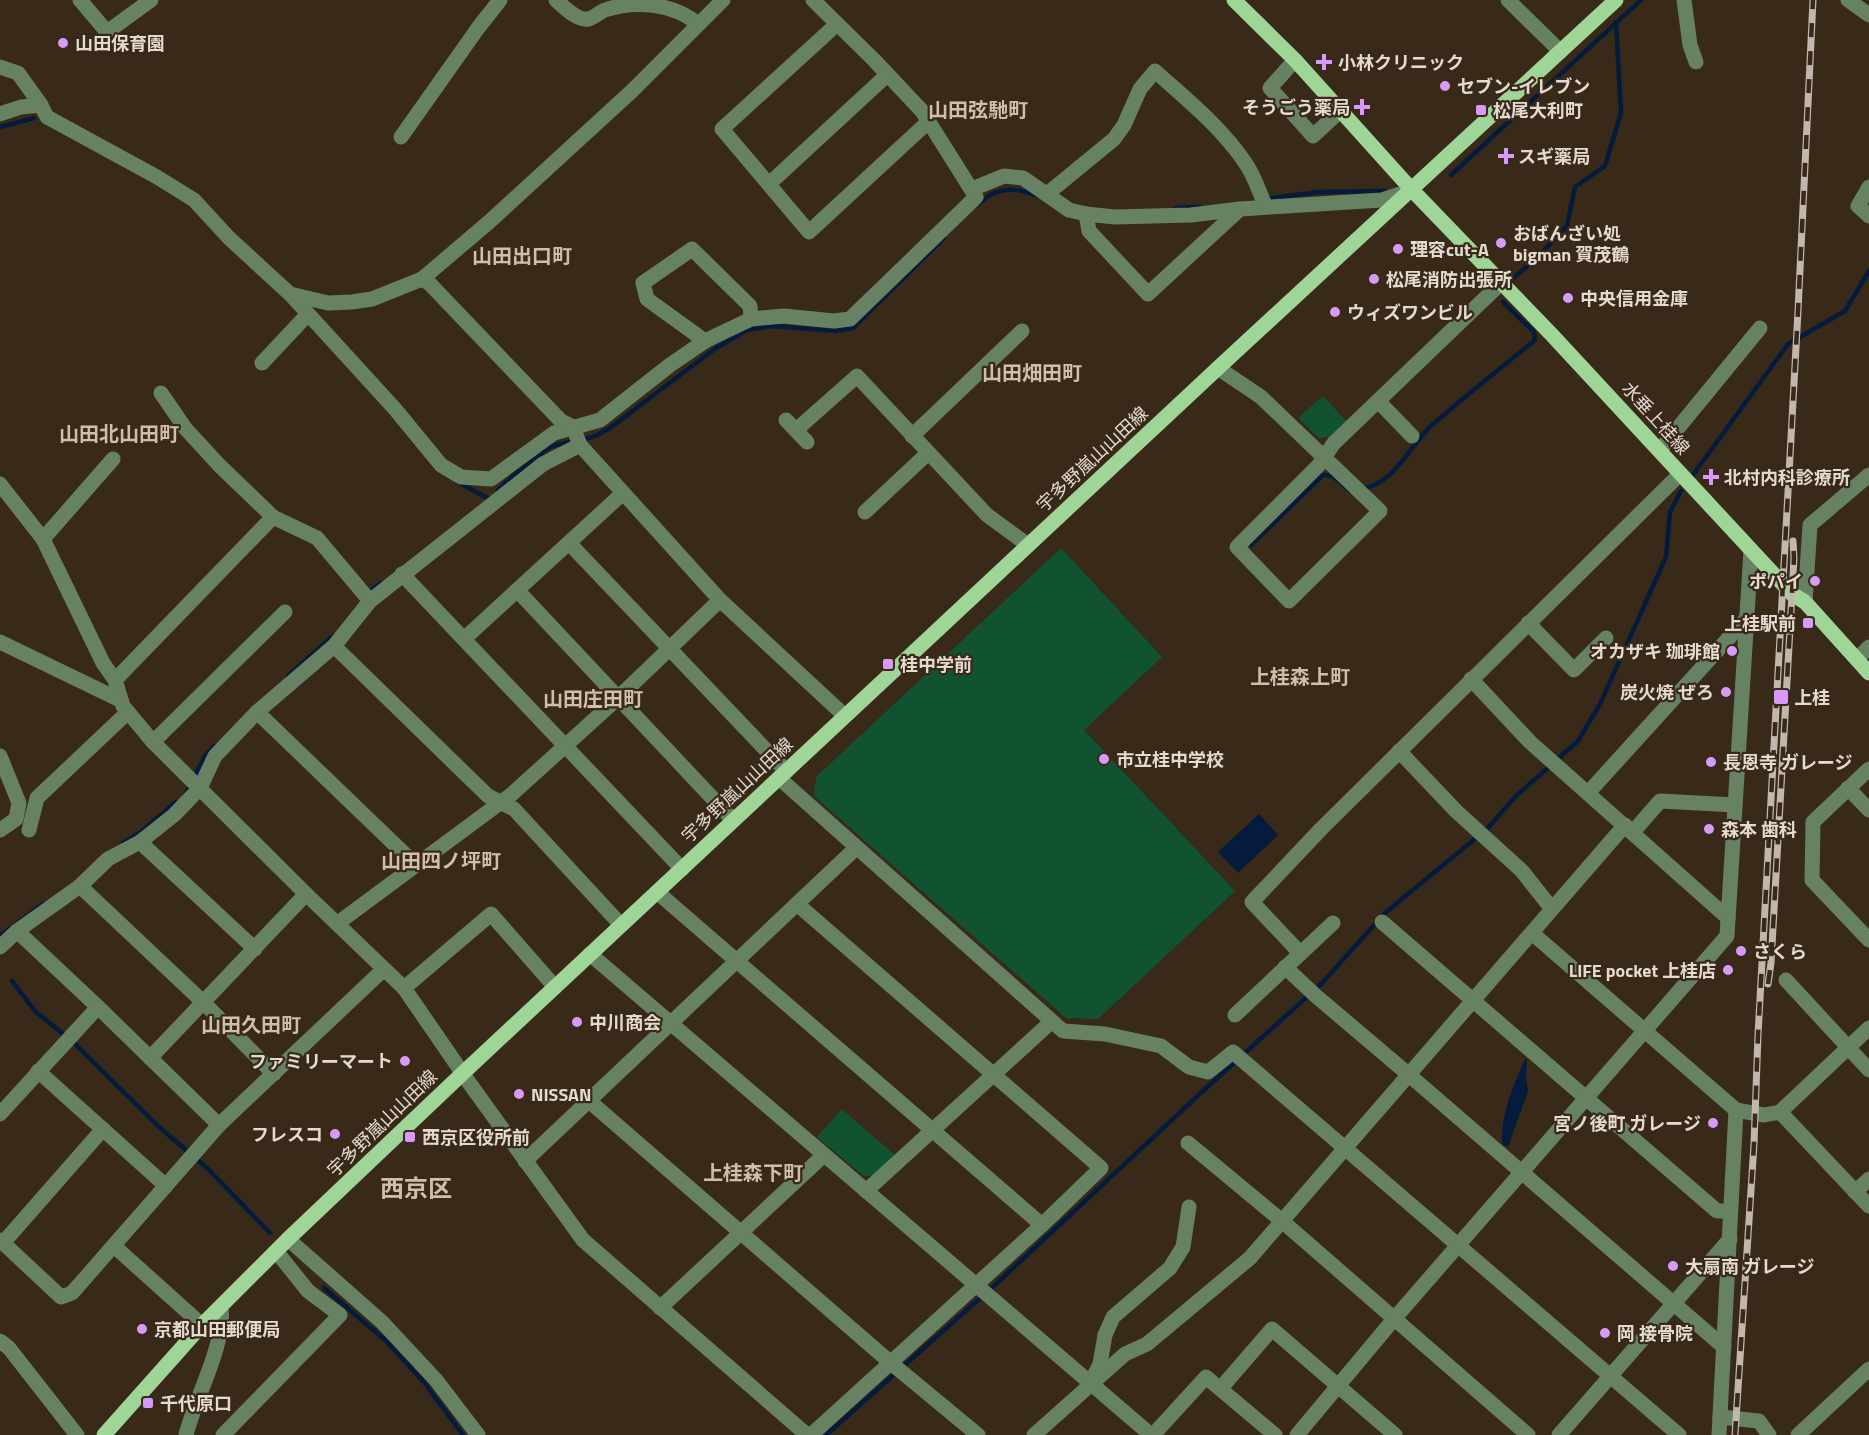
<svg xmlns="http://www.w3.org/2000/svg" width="1869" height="1435" font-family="'Titillium Web','Noto Sans JP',sans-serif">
<rect width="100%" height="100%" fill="#382919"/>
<!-- green -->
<g fill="#115330">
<polygon points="1323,396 1346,421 1329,437 1319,438 1298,418"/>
<polygon points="1061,548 1162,657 1084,730 1235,891 1098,1019 1066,1018 814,796 816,777"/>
<polygon points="842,1109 896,1156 876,1176 864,1176 817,1137"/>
</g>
<!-- water -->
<g fill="#031b3c">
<polygon points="1259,814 1278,835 1238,873 1218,852"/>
<path d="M1525,1059L1527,1060L1526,1078L1528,1091L1508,1147L1502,1144C1501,1112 1513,1088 1525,1059Z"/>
</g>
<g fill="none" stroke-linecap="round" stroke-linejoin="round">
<!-- stream -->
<g stroke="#031b3c" stroke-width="4.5">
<polyline points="0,127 34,118"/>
<polyline points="1451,175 1641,0"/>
<polyline points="1265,199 1319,192 1385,191"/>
<path d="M980,203C992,190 1010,187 1026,192C1032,194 1035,196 1041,196"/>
<polyline points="1175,208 1200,207"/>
<polyline points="1511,280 1537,258 1567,226 1575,187 1605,166 1621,113 1616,22"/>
<polyline points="1693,475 1788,344 1845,311 1869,271"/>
<polyline points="456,481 489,499"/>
<path d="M1361,489C1396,483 1408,447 1432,425C1465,396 1501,368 1535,340L1534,332L1503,302"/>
<polyline points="498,490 513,476 551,446 593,437 610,428 716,348 747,330 772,326 834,331 853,328 944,238"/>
<polyline points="1251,545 1323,475 1333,476 1350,491"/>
<polyline points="366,594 381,583"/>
<polyline points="288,676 333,636"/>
<polyline points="185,795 205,756 214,746"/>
<polyline points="123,843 141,832 176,802"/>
<polyline points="0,936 43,904"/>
<polyline points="12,981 35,1011 73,1042 158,1126 208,1169 270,1233"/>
<polyline points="324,1288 385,1340 423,1381 463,1435"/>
<polyline points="826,1435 996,1284 1204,1090 1321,984 1385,913 1488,828 1515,797 1578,741 1600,704 1666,557 1670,512 1681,491"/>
</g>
<!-- minor -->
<g stroke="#678163" stroke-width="15">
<polyline points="80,0 107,32 151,0"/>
<path d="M556,0C564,7 577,21 588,19C594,18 599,12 605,10C635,0 673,3 698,24"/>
<polyline points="1508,0 1560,51"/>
<polyline points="1684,0 1690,45 1696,62"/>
<polyline points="1848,0 1869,15"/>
<polyline points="837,24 722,129 809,232 928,122"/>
<polyline points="1295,60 1270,88 1313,136 1341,110"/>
<polyline points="0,67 18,73 41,105 47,117 157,177 194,200 229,238 290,294 395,409 441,465 461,477 491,479 554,433 600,420 670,365 705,341 751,319 784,316 834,321 850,319 976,197 922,111 874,60 813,0"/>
<polyline points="0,114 21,107 41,105"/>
<polyline points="401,137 478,28 500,0"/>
<polyline points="769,184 887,75"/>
<polyline points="1869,187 1858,206 1869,216"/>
<polyline points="972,189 1004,176 1023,178 1069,210 1086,214 1115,217 1191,215 1240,209 1382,200 1410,191"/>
<path d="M1047,194L1114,139L1124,125L1140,89L1155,71C1186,99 1220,126 1244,161C1254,174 1259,192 1266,207"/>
<polyline points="1086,214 1089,231 1148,294 1240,209"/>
<polyline points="422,279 430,284 561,421 573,427 580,445 720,600 845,716"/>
<polyline points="290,294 328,303 352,302 372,299 422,279 489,222 633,90 723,0"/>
<polyline points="705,341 647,299 643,283 692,249 750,306 751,319"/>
<polyline points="262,363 308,314"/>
<polyline points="1218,368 1261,397 1380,511 1289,601 1237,547 1318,466 1334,443 1502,282"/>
<polyline points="161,393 185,428 219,465 273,517 317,538 370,601"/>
<polyline points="1378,401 1412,436"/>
<polyline points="786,420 807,442"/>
<polyline points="796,430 857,376 987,515 1028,545"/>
<polyline points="912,436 1022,331"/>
<polyline points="1660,450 1760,328"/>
<polyline points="0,484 43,539 103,663 115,680 123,706 153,742 306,894 404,988 470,1084 583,1240 807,1435"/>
<polyline points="865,512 928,453"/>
<polyline points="43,539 113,459"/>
<polyline points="569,543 786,771"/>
<polyline points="402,574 682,869"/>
<polyline points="517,590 733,820"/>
<polyline points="1805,602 1810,525 1869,475"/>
<polyline points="1528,623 1574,670 1606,638"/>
<polyline points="465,638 623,493"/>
<polyline points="0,642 120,700"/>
<polyline points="334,646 488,796 514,809 621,925"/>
<polyline points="1857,659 1869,647"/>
<polyline points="1471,679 1530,742 1728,918"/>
<polyline points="115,680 273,517"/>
<polyline points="257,712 416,865"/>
<polyline points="153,742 285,612"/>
<polyline points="1399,751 1456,811 1522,871 1552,909"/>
<polyline points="0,756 19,803 16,819 0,830"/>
<polyline points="1869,769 1813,822 1812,880 1869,940"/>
<polyline points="779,778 1063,1031 1105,1034 1161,1046 1189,1067 1208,1072 1233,1052 1679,1435"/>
<polyline points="1848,788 1869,810"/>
<polyline points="1588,793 1746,619"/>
<polyline points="29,830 37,798 128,712"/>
<polyline points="1633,832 1660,801 1735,805"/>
<polyline points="140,842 255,949"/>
<polyline points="80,886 203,1002 274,1074"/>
<polyline points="657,892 1042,1225"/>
<polyline points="797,904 1101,1168 1042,1225 811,1435"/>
<polyline points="1382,922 1717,1211 1730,1211"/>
<polyline points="338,923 512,794 618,698 720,600"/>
<polyline points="17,931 98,1007 219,1125"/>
<polyline points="1532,933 1736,1110 1764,1115 1780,1112 1869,1028"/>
<polyline points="0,947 17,931 80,886 108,859 140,842 174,815 200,788 215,756 257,712 334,646 370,601 543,464 580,445"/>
<polyline points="1300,953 1252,902 1321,829 1680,474"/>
<polyline points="590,954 1151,1435"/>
<polyline points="1285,967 1316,996 1408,1074 1724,1347"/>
<polyline points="1786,980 1869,1070"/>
<polyline points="404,988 491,914 555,987"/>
<polyline points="1235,1015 1333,923"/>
<polyline points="150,1058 306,894"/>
<polyline points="38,1071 166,1186"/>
<polyline points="588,1100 891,1363 978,1435"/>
<polyline points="1780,1112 1869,1206"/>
<polyline points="0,1114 98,1007"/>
<polyline points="1188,1143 1282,1221 1528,1435"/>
<polyline points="525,1161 856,848"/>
<polyline points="866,1191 1051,1022"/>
<polyline points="1855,1192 1869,1179"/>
<polyline points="288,1239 382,1322 436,1380 478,1435"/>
<polyline points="0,1240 61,1297 72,1293 219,1125 384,969"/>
<polyline points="3,1243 103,1129"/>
<polyline points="114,1246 202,1325"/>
<polyline points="660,1308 824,1155"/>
<polyline points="0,1341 9,1348 77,1435"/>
<polyline points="1093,1378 1100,1364 1105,1335 1113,1317 1170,1268 1183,1247 1189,1207"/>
<polyline points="1221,1388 1272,1329 1395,1435"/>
<polyline points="1720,1417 1759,1421 1769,1435"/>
<path d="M186,1435C195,1398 226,1344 221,1308"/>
<polyline points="223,1435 340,1315 308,1291 276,1251"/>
<polyline points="1034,1435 1125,1354 1147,1344 1250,1258 1625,825"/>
<polyline points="1153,1435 1206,1377 1275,1435"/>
<polyline points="1297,1435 1394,1319 1727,936 1751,550"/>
<polyline points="1559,1435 1730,1239"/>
<polyline points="1719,1435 1736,1110"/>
<polyline points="1798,1435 1869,1369"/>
</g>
<!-- major -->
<g stroke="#a0d598" stroke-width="15">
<polyline points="1234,0 1295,60 1412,190 1552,335 1792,594 1805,602 1869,673"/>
<polyline points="104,1435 202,1325 288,1239 463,1073 1218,368 1616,0"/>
</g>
<!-- rail casing -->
<g stroke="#c2b7ac" stroke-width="7">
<g id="rail">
<polyline points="1768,984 1771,963 1794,558 1793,541"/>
<polyline points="1735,1435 1754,1144 1758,1035 1798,311 1813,0"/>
</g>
</g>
<!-- rail -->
<use href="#rail" stroke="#382919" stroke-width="4.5" stroke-dasharray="14" stroke-linecap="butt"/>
</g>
<!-- markers -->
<g fill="#d89af8" stroke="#382919" stroke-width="2">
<circle cx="63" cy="43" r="6"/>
<path d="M1321 53h6v6h6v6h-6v6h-6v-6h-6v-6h6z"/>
<circle cx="1445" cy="86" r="6"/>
<path d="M1359 98h6v6h6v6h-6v6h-6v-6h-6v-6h6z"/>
<rect x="1475" y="104" width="12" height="12" rx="3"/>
<path d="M1503 147h6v6h6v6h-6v6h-6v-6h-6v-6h6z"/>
<circle cx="1501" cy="243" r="6"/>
<circle cx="1398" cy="249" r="6"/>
<circle cx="1374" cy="279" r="6"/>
<circle cx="1568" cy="298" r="6"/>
<circle cx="1335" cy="312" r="6"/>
<path d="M1708 468h6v6h6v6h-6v6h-6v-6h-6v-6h6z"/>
<circle cx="1815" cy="581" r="6"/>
<rect x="1802" y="617" width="12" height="12" rx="3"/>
<circle cx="1732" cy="651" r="6"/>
<rect x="882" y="658" width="12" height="12" rx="3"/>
<circle cx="1726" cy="692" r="6"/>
<rect x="1773" y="689" width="16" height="16" rx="3"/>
<circle cx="1104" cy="759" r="6"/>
<circle cx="1711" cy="762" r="6"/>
<circle cx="1709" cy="829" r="6"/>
<circle cx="1741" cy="951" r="6"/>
<circle cx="1728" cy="970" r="6"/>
<circle cx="577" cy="1022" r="6"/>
<circle cx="405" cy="1061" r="6"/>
<circle cx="519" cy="1094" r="6"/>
<circle cx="1713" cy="1123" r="6"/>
<circle cx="335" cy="1134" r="6"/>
<rect x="404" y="1131" width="12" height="12" rx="3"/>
<circle cx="1673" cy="1266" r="6"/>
<circle cx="142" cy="1329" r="6"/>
<circle cx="1605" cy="1333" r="6"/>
<rect x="142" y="1397" width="12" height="12" rx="3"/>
</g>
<g text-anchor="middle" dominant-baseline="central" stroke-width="4.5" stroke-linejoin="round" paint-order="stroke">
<!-- poi labels -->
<g font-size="18" font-weight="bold" fill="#e4dad0" stroke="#382919" text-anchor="start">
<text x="75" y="43">山田保育園</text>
<text x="1338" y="62">小林クリニック</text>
<text x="1457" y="86">セブン-イレブン</text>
<text x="1350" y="107" text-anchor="end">そうごう薬局</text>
<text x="1493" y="110">松尾大利町</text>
<text x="1518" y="156">スギ薬局</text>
<text x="1513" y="233">おばんざい処<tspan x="1513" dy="21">bigman 賀茂鶴</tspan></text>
<text x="1410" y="249">理容cut-A</text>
<text x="1386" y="279">松尾消防出張所</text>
<text x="1580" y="298">中央信用金庫</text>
<text x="1347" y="312">ウィズワンビル</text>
<text x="1724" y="477">北村内科診療所</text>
<text x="1803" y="581" text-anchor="end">ポパイ</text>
<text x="1796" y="623" text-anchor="end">上桂駅前</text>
<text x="1720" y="651" text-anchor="end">オカザキ 珈琲館</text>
<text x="900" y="664">桂中学前</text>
<text x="1714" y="692" text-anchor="end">炭火焼 ぜろ</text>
<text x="1794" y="697">上桂</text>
<text x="1116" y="759">市立桂中学校</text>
<text x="1723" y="762">長恩寺 ガレージ</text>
<text x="1721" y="829">森本 歯科</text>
<text x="1753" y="951">さくら</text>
<text x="1716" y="970" text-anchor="end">LIFE pocket 上桂店</text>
<text x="589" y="1022">中川商会</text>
<text x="393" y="1061" text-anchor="end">ファミリーマート</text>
<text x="531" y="1094">NISSAN</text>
<text x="1701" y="1123" text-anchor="end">宮ノ後町 ガレージ</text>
<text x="323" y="1134" text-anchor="end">フレスコ</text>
<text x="422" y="1137">西京区役所前</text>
<text x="1685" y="1266">大扇南 ガレージ</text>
<text x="154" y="1329">京都山田郵便局</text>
<text x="1617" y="1333">岡 接骨院</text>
<text x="160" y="1403">千代原口</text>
</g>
<!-- street labels -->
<g font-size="18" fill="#e4dad0" stroke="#382919">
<text transform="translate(1656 418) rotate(48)">水垂上桂線</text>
<text transform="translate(1092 459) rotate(-43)">宇多野嵐山山田線</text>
<text transform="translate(737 790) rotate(-43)">宇多野嵐山山田線</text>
<text transform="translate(382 1123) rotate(-44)">宇多野嵐山山田線</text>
</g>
<!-- neighbourhood labels -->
<g font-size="20" font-weight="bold" fill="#d0beaa" stroke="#382919">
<text x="978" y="109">山田弦馳町</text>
<text x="522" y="255">山田出口町</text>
<text x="1032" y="372">山田畑田町</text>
<text x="119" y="433">山田北山田町</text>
<text x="1300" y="676">上桂森上町</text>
<text x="593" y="698">山田庄田町</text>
<text x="441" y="860">山田四ノ坪町</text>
<text x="251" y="1024">山田久田町</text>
<text x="753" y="1172">上桂森下町</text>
</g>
<!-- district labels -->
<g font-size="24" font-weight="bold" fill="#d0beaa" stroke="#382919">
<text x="416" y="1188">西京区</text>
</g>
</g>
</svg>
